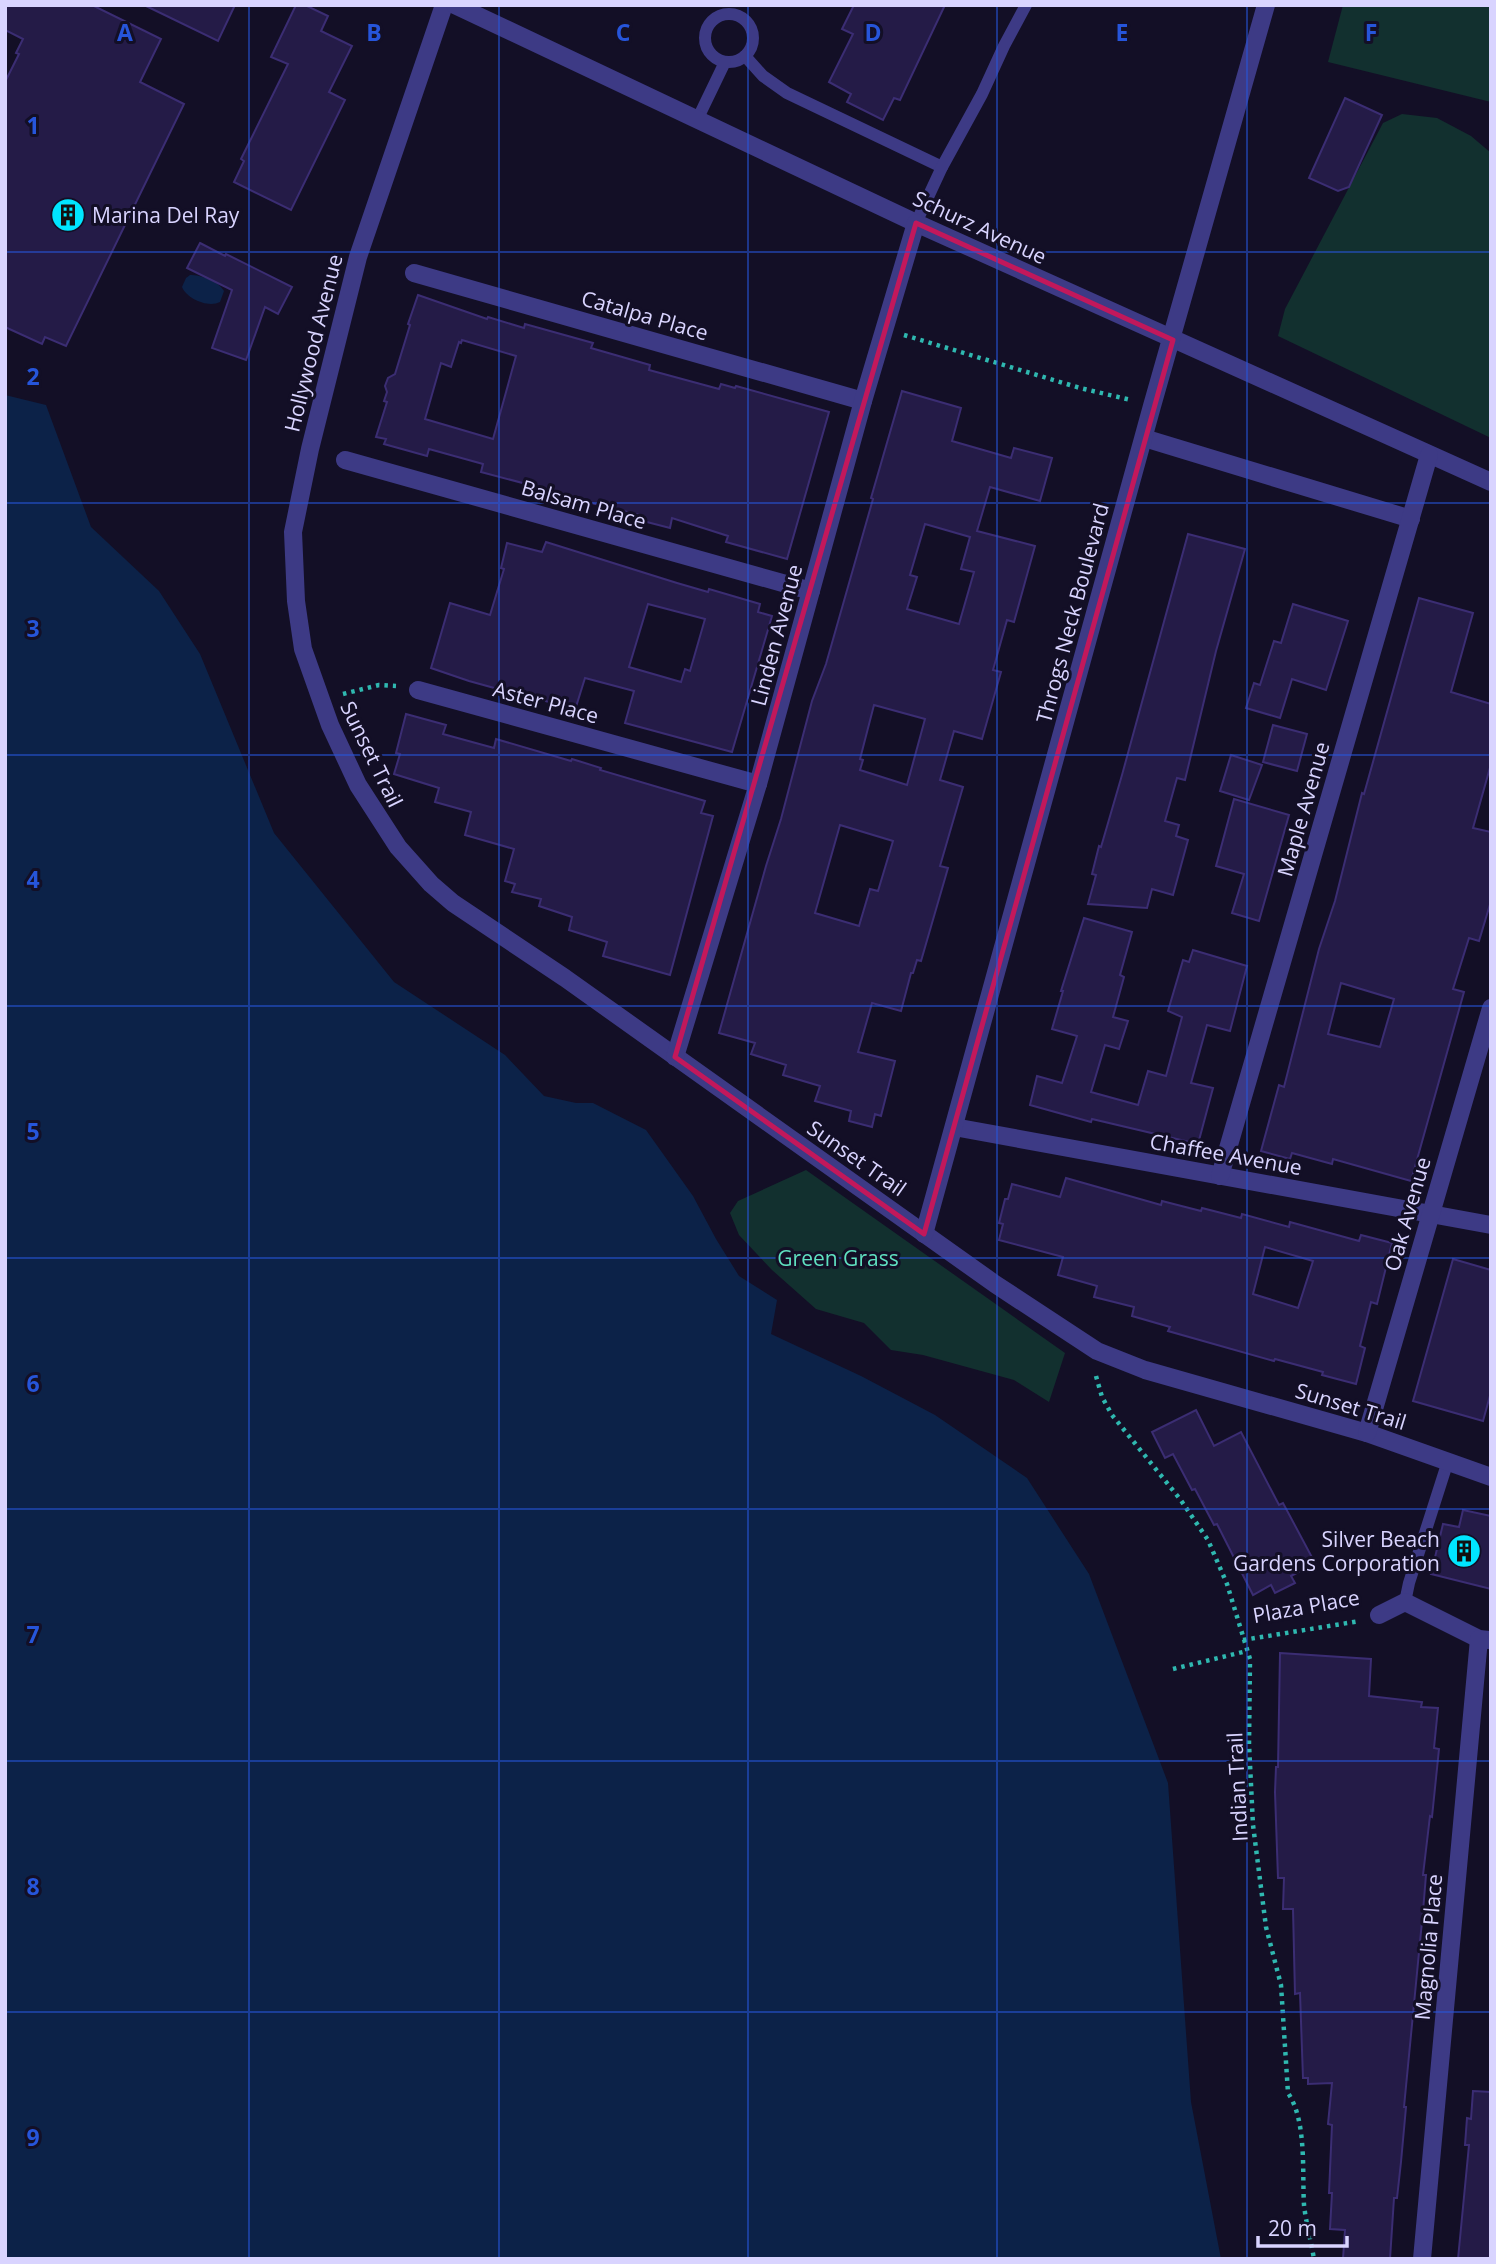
<svg xmlns="http://www.w3.org/2000/svg" width="1496" height="2264" font-family="'Open Sans',sans-serif">
<rect width="100%" height="100%" fill="#130f26"/>
<!-- green -->
<g fill="#12302f">
<polygon points="1343,5 1491,5 1491,102 1328,62"/>
<polygon points="1402,114 1437,118 1471,136 1491,153 1491,438 1278,336 1285,309 1383,123"/>
<polygon points="806,1170 1065,1353 1049,1402 1014,1380 923,1355 891,1350 864,1323 816,1309 772,1270 739,1235 730,1213 738,1201"/>
</g>
<!-- water -->
<g fill="#0c2248">
<path d="M190,275C201,275 218,281 224,291L220,302C208,308 187,299 182,287L186,278Z"/>
<polygon points="5,395 46,405 91,527 159,591 200,654 274,833 394,982 505,1055 544,1096 576,1103 593,1103 646,1130 693,1196 716,1239 739,1276 777,1300 771,1334 861,1376 935,1415 1027,1478 1089,1574 1168,1783 1191,2102 1221,2259 5,2259"/>
</g>
<!-- building -->
<g fill="#241b47" stroke="#3b2d73" stroke-width="2" fill-rule="evenodd">
<polygon points="5,5 92,5 161,39 140,82 184,104 66,346 45,337 42,344 5,327 5,82 19,54 16,53 23,39 5,30"/>
<polygon points="144,5 235,5 218,41"/>
<polygon points="296,5 305,5 328,16 321,31 352,46 329,92 345,100 291,210 234,182 244,161 241,159 288,64 271,57"/>
<polygon points="854,5 945,5 900,100 894,98 883,120 847,102 851,94 829,82 853,34 842,29"/>
<polygon points="1345,98 1382,115 1349,187 1338,191 1309,178"/>
<polygon points="200,243 225,256 226,254 292,287 278,314 265,307 246,360 212,348 232,290 187,268"/>
<path d="M418,295L487,319L488,317L524,328L525,324L593,343L591,348L650,365L649,370L719,389L721,384L735,388L736,386L829,412L787,559L726,542L728,536L672,518L670,528L643,521L644,516L563,496L564,494L481,472L483,464L429,449L427,456L384,444L386,439L376,437L387,402L384,401L387,392L385,386L388,378L395,374L410,325L408,324ZM462,340L516,356L493,439L425,419L441,363L451,367L459,342L461,343Z"/>
<path d="M902,391L961,408L952,441L1011,458L1014,448L1052,458L1040,501L990,487L977,531L1035,546L1014,622L1007,620L993,670L1001,672L982,739L954,731L940,780L963,787L940,866L948,868L921,961L917,960L913,973H911L901,1011L872,1003L858,1052L895,1061L881,1116L875,1114L872,1127L849,1121L851,1111L815,1101L820,1086L783,1075L786,1065L751,1054L755,1043L719,1033L766,866L781,819L812,701L826,664L873,499L871,498ZM925,524L970,537L961,569L974,572L959,624L907,609L917,577L910,575ZM874,705L925,719L907,785L860,770L863,760L860,759ZM840,825L893,841L878,891L870,889L859,926L815,913Z"/>
<polygon points="1188,534 1245,549 1216,651 1185,780 1177,778 1165,821 1179,825 1176,836 1188,840 1173,895 1152,889 1147,908 1088,904 1096,875 1092,874 1099,846 1101,847 1122,775"/>
<path d="M546,542L677,583L708,592L709,589L760,604L758,612L772,616L732,752L625,723L634,691L585,678L575,710L499,687L498,689L469,681L431,668L450,603L490,615L504,569L501,568L507,543L542,552ZM648,604L705,619L690,671L685,669L681,682L629,667Z"/>
<path d="M1419,598L1473,613L1451,692L1491,704V764L1473,828L1491,832V901L1479,941L1469,938L1453,989L1464,992L1411,1181L1333,1159L1332,1164L1292,1153L1290,1159L1261,1151L1279,1085L1284,1087L1319,949L1335,901L1362,793L1364,794ZM1341,983L1394,999L1380,1047L1328,1034Z"/>
<polygon points="1293,604 1348,621 1326,690 1292,679 1280,718 1246,708 1254,683 1260,685 1274,641 1281,643"/>
<polygon points="406,714 446,725 443,734 494,748 496,739 571,761 572,759 601,768 600,770 705,801 701,813 713,816 670,975 603,956 607,942 569,930 572,917 539,906 541,899 512,892 515,884 505,881 514,849 465,835 471,812 435,802 439,788 394,774 400,754 396,753"/>
<polygon points="1273,725 1307,734 1297,771 1263,762"/>
<polygon points="1231,755 1262,765 1249,800 1220,791"/>
<polygon points="1234,799 1289,815 1259,921 1232,913 1244,874 1216,866"/>
<polygon points="1084,918 1132,932 1120,975 1124,977 1113,1017 1128,1021 1119,1049 1105,1045 1091,1092 1138,1105 1148,1071 1166,1076 1182,1017 1168,1011 1183,960 1189,962 1193,950 1247,966 1230,1031 1207,1025 1191,1083 1213,1088 1198,1144 1092,1119 1091,1122 1030,1105 1037,1076 1062,1083 1077,1036 1052,1029 1063,991 1061,991"/>
<path d="M1066,1178L1161,1205L1162,1201L1201,1211L1202,1208L1241,1218L1242,1214L1289,1227L1290,1222L1359,1241L1361,1235L1392,1243L1377,1304L1371,1302L1360,1346L1365,1348L1356,1384L1322,1375L1323,1372L1275,1359L1274,1361L1168,1331L1170,1327L1132,1316L1134,1307L1094,1297L1097,1286L1058,1275L1063,1257L999,1240L1003,1224L999,1223L1005,1199H1008L1012,1184L1060,1197ZM1265,1247L1313,1261L1298,1308L1253,1294Z"/>
<polygon points="1453,1259 1491,1270 1491,1392 1483,1421 1413,1401"/>
<polygon points="1196,1410 1214,1446 1241,1432 1279,1505 1283,1503 1315,1563 1291,1576 1295,1583 1275,1593 1271,1585 1253,1595 1217,1524 1214,1525 1195,1489 1192,1490 1173,1454 1165,1458 1152,1432"/>
<polygon points="1463,1510 1491,1516 1491,1589 1431,1574 1443,1524 1459,1527"/>
<polygon points="1280,1653 1371,1659 1369,1696 1422,1702 1421,1707 1438,1708 1434,1748 1439,1749 1432,1817 1430,1816 1423,1875 1426,1875 1423,1911 1404,2107 1406,2107 1401,2162 1397,2198 1394,2198 1390,2259 1343,2259 1345,2230 1330,2229 1332,2193 1329,2193 1332,2125 1328,2124 1332,2083 1308,2084 1308,2078 1303,2078 1300,1993 1295,1994 1293,1909 1283,1909 1284,1878 1278,1878 1275,1792 1276,1767 1278,1767"/>
<polygon points="1473,2091 1491,2092 1491,2259 1458,2259 1469,2145 1465,2145 1467,2118 1471,2119"/>
</g>
<g fill="none" stroke-linecap="round" stroke-linejoin="round">
<!-- path -->
<g stroke="#2fb8b0" stroke-width="4.5" stroke-dasharray="3.5 5" stroke-linecap="butt">
<polyline points="904,335 1080,388 1131,400"/>
<polyline points="343,694 379,685 396,686"/>
<path d="M1096,1376L1102,1397L1112,1415L1180,1499L1208,1540L1227,1584L1250,1659L1249,1744L1253,1825L1266,1927L1281,1985L1288,2093C1307,2121 1302,2172 1304,2205C1306,2223 1311,2241 1314,2259"/>
<polyline points="1243,1640 1360,1621"/>
<polyline points="1173,1669 1247,1651"/>
</g>
<!-- lane -->
<g stroke="#3d3a85" stroke-width="12">
<circle cx="729" cy="38" r="24"/>
<polyline points="745,56 763,76 787,93 942,167"/>
<polyline points="698,118 725,62"/>
<polyline points="916,223 942,167 982,94 1004,46 1026,5"/>
<polyline points="1405,1602 1409,1583 1448,1461"/>
</g>
<!-- street -->
<g stroke="#3d3a85" stroke-width="18">
<polyline points="444,5 358,257 310,449 293,532 296,601 303,649 330,725 358,785 398,847 431,884 453,903 565,978 995,1284 1097,1351 1145,1370 1367,1433 1491,1477"/>
<polyline points="455,5 916,223 1491,482"/>
<polyline points="414,273 863,401"/>
<polyline points="1144,438 1411,519"/>
<polyline points="345,460 811,591"/>
<polyline points="418,690 758,784"/>
<polyline points="675,1057 758,784 863,401 916,223"/>
<polyline points="954,1127 1491,1225"/>
<polyline points="1220,1176 1429,455"/>
<polyline points="924,1234 1152,406 1266,5"/>
<polyline points="1367,1433 1491,1008"/>
<polyline points="1379,1615 1405,1602 1479,1639 1489,1640"/>
<polyline points="1422,2259 1479,1639"/>
</g>
</g>
<!-- marked area -->
<path fill="none" stroke="#c2185b" stroke-width="5" stroke-linejoin="round" d="M916,223L1173,340L924,1234L675,1057Z"/>
<!-- grid -->
<path fill="none" stroke="#2655da" stroke-width="2" stroke-opacity="0.55" d="M249,5V2259M499,5V2259M748,5V2259M997,5V2259M1247,5V2259M5,252H1491M5,503H1491M5,755H1491M5,1006H1491M5,1258H1491M5,1509H1491M5,1761H1491M5,2012H1491"/>
<!-- icons -->
<defs>
<g id="building-disc" transform="scale(1.75)"><circle r="9.5" fill="#00e5ff" stroke="#130f26"/><path d="M-4-6H4V6H1V3H-1V6H-4ZM-2.5-4.3h1.7v1.8h-1.7ZM.8-4.3h1.7v1.8H.8ZM-2.5-1h1.7V.8h-1.7ZM.8-1h1.7V.8H.8Z" fill="#111"/></g>
</defs>
<g fill-rule="evenodd">
<use href="#building-disc" x="68" y="215"/>
<use href="#building-disc" x="1464" y="1551"/>
</g>
<g text-anchor="middle" dominant-baseline="central" stroke-width="6" stroke-linejoin="round" paint-order="stroke">
<!-- poi labels -->
<g font-size="21" fill="#d9d4ff" stroke="#130f26" text-anchor="start">
<text x="92" y="215">Marina Del Ray</text>
<text x="1440" y="1539" text-anchor="end">Silver Beach<tspan x="1440" dy="24">Gardens Corporation</tspan></text>
</g>
<!-- street labels -->
<g font-size="21" fill="#d9d4ff" stroke="#130f26">
<text transform="translate(980 227) rotate(25)">Schurz Avenue</text>
<text transform="translate(645 315) rotate(16)">Catalpa Place</text>
<text transform="translate(313 343) rotate(-76)">Hollywood Avenue</text>
<text transform="translate(584 504) rotate(16)">Balsam Place</text>
<text transform="translate(1072 613) rotate(-75)">Throgs Neck Boulevard</text>
<text transform="translate(776 635) rotate(-75)">Linden Avenue</text>
<text transform="translate(546 702) rotate(15)">Aster Place</text>
<text transform="translate(372 754) rotate(64)">Sunset Trail</text>
<text transform="translate(1303 809) rotate(-74)">Maple Avenue</text>
<text transform="translate(1226 1154) rotate(10)">Chaffee Avenue</text>
<text transform="translate(857 1158) rotate(35)">Sunset Trail</text>
<text transform="translate(1407 1214) rotate(-74)">Oak Avenue</text>
<text transform="translate(1351 1406) rotate(17)">Sunset Trail</text>
<text transform="translate(1306 1606) rotate(-10)">Plaza Place</text>
<text transform="translate(1237 1787) rotate(-93)">Indian Trail</text>
<text transform="translate(1428 1947) rotate(-85)">Magnolia Place</text>
</g>
<!-- park labels -->
<g font-size="21" fill="#5fe0c0" stroke="#130f26">
<text x="838" y="1258">Green Grass</text>
</g>
</g>
<g font-size="23" text-anchor="middle" font-weight="bold" fill="#2655da" stroke="#130f26" stroke-width="6" stroke-linejoin="round" paint-order="stroke">
<text x="125" y="41">A</text>
<text x="374" y="41">B</text>
<text x="623" y="41">C</text>
<text x="873" y="41">D</text>
<text x="1122" y="41">E</text>
<text x="1371" y="41">F</text>
<text x="33" y="134">1</text>
<text x="33" y="385">2</text>
<text x="33" y="637">3</text>
<text x="33" y="888">4</text>
<text x="33" y="1140">5</text>
<text x="33" y="1392">6</text>
<text x="33" y="1643">7</text>
<text x="33" y="1895">8</text>
<text x="33" y="2146">9</text>
</g>
<!-- border -->
<rect width="1496" height="2264" fill="none" stroke="#d9d4ff" stroke-width="14"/>
<!-- scale -->
<path d="M1258 2236v10h89v-10" fill="none" stroke="#d9d4ff" stroke-width="3.5"/>
<text x="1268" y="2236" font-size="21" fill="#d9d4ff" stroke="#130f26" stroke-width="5" paint-order="stroke">20 m</text>
</svg>
